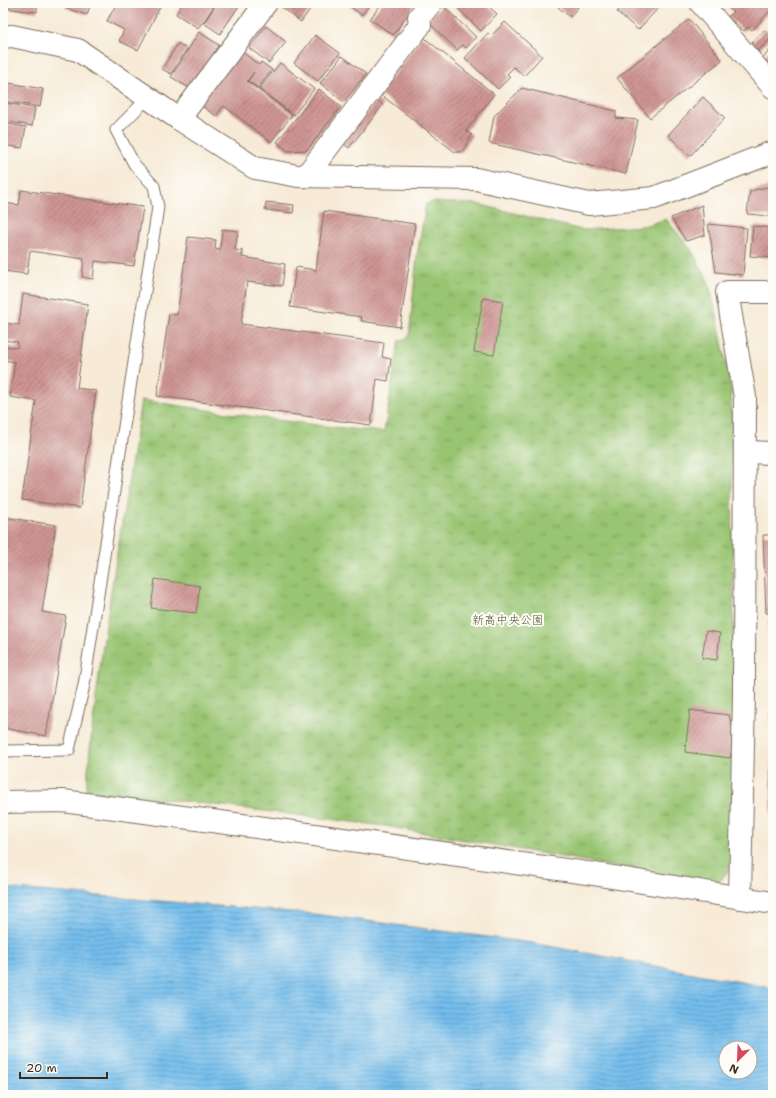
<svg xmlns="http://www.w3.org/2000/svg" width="776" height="1098" font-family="'Shantell Sans','Klee One',sans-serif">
<defs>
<pattern id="park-tufts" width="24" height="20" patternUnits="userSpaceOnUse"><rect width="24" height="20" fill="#99c572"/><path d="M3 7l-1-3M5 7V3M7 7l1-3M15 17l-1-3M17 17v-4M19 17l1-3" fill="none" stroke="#7ea05d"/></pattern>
<pattern id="water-rules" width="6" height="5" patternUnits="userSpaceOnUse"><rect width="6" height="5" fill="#74beed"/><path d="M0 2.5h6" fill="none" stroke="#609bbf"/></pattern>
<pattern id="building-hatch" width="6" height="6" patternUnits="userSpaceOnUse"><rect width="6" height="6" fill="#ce9493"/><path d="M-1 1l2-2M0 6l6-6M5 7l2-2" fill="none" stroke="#a87977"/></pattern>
</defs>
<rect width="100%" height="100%" fill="#fdfcf7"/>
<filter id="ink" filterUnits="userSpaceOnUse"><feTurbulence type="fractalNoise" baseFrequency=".025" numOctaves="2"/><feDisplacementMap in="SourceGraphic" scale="8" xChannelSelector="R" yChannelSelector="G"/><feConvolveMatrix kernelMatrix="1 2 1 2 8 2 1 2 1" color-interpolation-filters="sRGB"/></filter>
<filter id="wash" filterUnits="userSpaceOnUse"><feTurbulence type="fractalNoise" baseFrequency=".012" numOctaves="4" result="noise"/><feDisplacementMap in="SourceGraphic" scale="16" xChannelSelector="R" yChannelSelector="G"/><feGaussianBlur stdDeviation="0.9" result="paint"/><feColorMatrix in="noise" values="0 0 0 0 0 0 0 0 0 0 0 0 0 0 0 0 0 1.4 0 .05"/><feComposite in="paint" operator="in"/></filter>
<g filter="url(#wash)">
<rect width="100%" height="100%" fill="#f7ead6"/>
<!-- park -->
<path fill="url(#park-tufts)" stroke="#6a7848" d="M433,202L477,204L582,230L643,226L666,219L692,251L708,281L717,316L731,389L735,738L733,865L715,887L585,861L385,826L191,802L86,791C97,660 122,530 141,400C222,412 302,425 384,432L399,341L409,337L417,256L426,204Z"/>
<!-- water -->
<path fill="url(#water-rules)" stroke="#587486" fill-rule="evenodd" d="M3,888L314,914L532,943L773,988V1095H3ZM726,1048H750V1072H726Z"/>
<g id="blocks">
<!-- building -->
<g fill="url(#building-hatch)">
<polygon points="3,3 37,3 37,12 3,8"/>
<polygon points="67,3 91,3 87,15 65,8"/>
<polygon points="117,3 162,3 138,50 119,41 124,30 107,21"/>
<polygon points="183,3 216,3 203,23 202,23 198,28 176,14"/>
<polygon points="217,3 241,3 220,34 204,23"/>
<polygon points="281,3 307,3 312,6 301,22 279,5"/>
<polygon points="345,3 371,3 362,15"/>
<polygon points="382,3 416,3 393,35 370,19"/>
<polygon points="452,3 485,3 497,14 481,31"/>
<polygon points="558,3 581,3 570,17 558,7 560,4"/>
<polygon points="626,3 663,3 638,30 617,12"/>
<polygon points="724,3 773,3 773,8 752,30 748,27 744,31 728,17 733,12"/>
<polygon points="442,5 476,37 466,48 463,45 457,50 427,21"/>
<polygon points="689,19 722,60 650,118 617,78"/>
<polygon points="505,22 542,56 524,76 514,67 507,74 510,77 498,89 465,58 488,33 491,36"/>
<polygon points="266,26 286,42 269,63 249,48"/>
<polygon points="764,30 772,37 758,51 751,44"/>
<polygon points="199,32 219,45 191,89 171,77"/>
<polygon points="315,35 340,53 318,81 294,63"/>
<polygon points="422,36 494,94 466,131 472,135 462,152 455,152 380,94"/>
<polygon points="178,43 187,49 171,74 162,69"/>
<polygon points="773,47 773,74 759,62"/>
<polygon points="240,50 259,65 261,62 272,70 258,88 248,81 254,72 247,81 292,115 271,142 224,106 216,116 199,104"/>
<polygon points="342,56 366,74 344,102 320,83"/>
<polygon points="280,63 314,89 294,115 259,89"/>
<polygon points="9,83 43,89 40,107 3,101 3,86 8,87"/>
<polygon points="522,88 616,111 616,118 638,120 626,174 489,143 494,116"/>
<polygon points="319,89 341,107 307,150 288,151 277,142"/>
<polygon points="703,97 725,118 690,156 668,135"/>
<polygon points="377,100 383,105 349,148 343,143"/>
<polygon points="5,103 35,108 32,126 3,121 3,108 4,108"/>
<polygon points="3,123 26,127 22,148 3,145"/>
<polygon points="772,186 770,216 747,214 750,191"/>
<polygon points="21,190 143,207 134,266 95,261 93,279 82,277 84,259 30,251 27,274 3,271 3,203 19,205"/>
<polygon points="266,202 294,205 293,213 265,210"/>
<polygon points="702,205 705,235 686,241 671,218"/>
<polygon points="324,211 415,224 400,327 361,321 362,317 290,307 296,267 316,270"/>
<polygon points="708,224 747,228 743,275 716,272"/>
<polygon points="753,226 773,228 773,258 750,256"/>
<polygon points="222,229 238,231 235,250 243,251 242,257 285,264 282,286 247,282 241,324 384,343 382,357 391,359 388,381 377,379 371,425 157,396 169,314 177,315 188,237 216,240 215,249 220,250"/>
<polygon points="23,294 88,304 77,388 96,391 80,508 22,500 36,401 10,397 15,362 3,360 3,358 5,346 17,348 18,342 3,340 3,332 4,323 19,325"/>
<polygon points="483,298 503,301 494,355 474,352"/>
<polygon points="3,517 56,525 42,612 66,616 46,736 3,728"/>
<polygon points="763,535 773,535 773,613 766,613"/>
<polygon points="155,579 200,586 196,613 151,608"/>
<polygon points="769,620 773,620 773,679 772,679"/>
<polygon points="706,631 720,633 717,660 702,658"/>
<polygon points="690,710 729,715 735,738 730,758 685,752"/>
<polygon points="770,712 773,712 773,732 772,732"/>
<rect x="771" y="762" width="2" height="72"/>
</g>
</g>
</g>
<g filter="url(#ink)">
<use href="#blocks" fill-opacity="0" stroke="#7d6d5e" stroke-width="1"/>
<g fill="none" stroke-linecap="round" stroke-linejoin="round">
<!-- service casing -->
<g stroke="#7d6d5e" stroke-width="13">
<polyline id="service" points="3,751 69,750 84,685 158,207 154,186 134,164 116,130 148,98"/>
</g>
<!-- minor casing -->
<g stroke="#7d6d5e" stroke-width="24">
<g id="minor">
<polyline points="701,3 773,87"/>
<polyline points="179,119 266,3"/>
<polyline points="306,176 420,25 419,17 431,3"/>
<polyline points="745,452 773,453"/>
<polyline points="740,898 744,693 745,397 727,292 773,292"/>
</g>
</g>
<!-- tertiary casing -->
<g stroke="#7d6d5e" stroke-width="24">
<g id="tertiary">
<polyline points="3,37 12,36 78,50 179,119 255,168 298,176 476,179 589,204 654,198 773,152"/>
<polyline points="3,802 63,801 257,827 594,874 773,903"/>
</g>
</g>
<!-- service -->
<use href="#service" stroke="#fff" stroke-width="11"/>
<!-- minor -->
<use href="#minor" stroke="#fff" stroke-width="22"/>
<!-- tertiary -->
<use href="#tertiary" stroke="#fff" stroke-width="22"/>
</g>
</g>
<g text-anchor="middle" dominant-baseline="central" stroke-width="4" stroke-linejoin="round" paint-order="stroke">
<!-- park labels -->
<g font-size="12" fill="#575837" stroke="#fdfcf7">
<text x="508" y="620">新高中央公園</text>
</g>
</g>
<!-- margin -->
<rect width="776" height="1098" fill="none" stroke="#fdfcf7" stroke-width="16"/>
<!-- north arrow -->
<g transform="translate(738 1060) rotate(204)"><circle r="19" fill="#fdfcf7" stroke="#afa8a0"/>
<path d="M0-3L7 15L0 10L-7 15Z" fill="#d1495b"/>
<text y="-6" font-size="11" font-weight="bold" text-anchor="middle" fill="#3b2a1e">N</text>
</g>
<!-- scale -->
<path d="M20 1072v6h87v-6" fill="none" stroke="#3b2a1e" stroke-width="2"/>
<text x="26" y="1072" font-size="12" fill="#3b2a1e" stroke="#fdfcf7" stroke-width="3" paint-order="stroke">20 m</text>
</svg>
